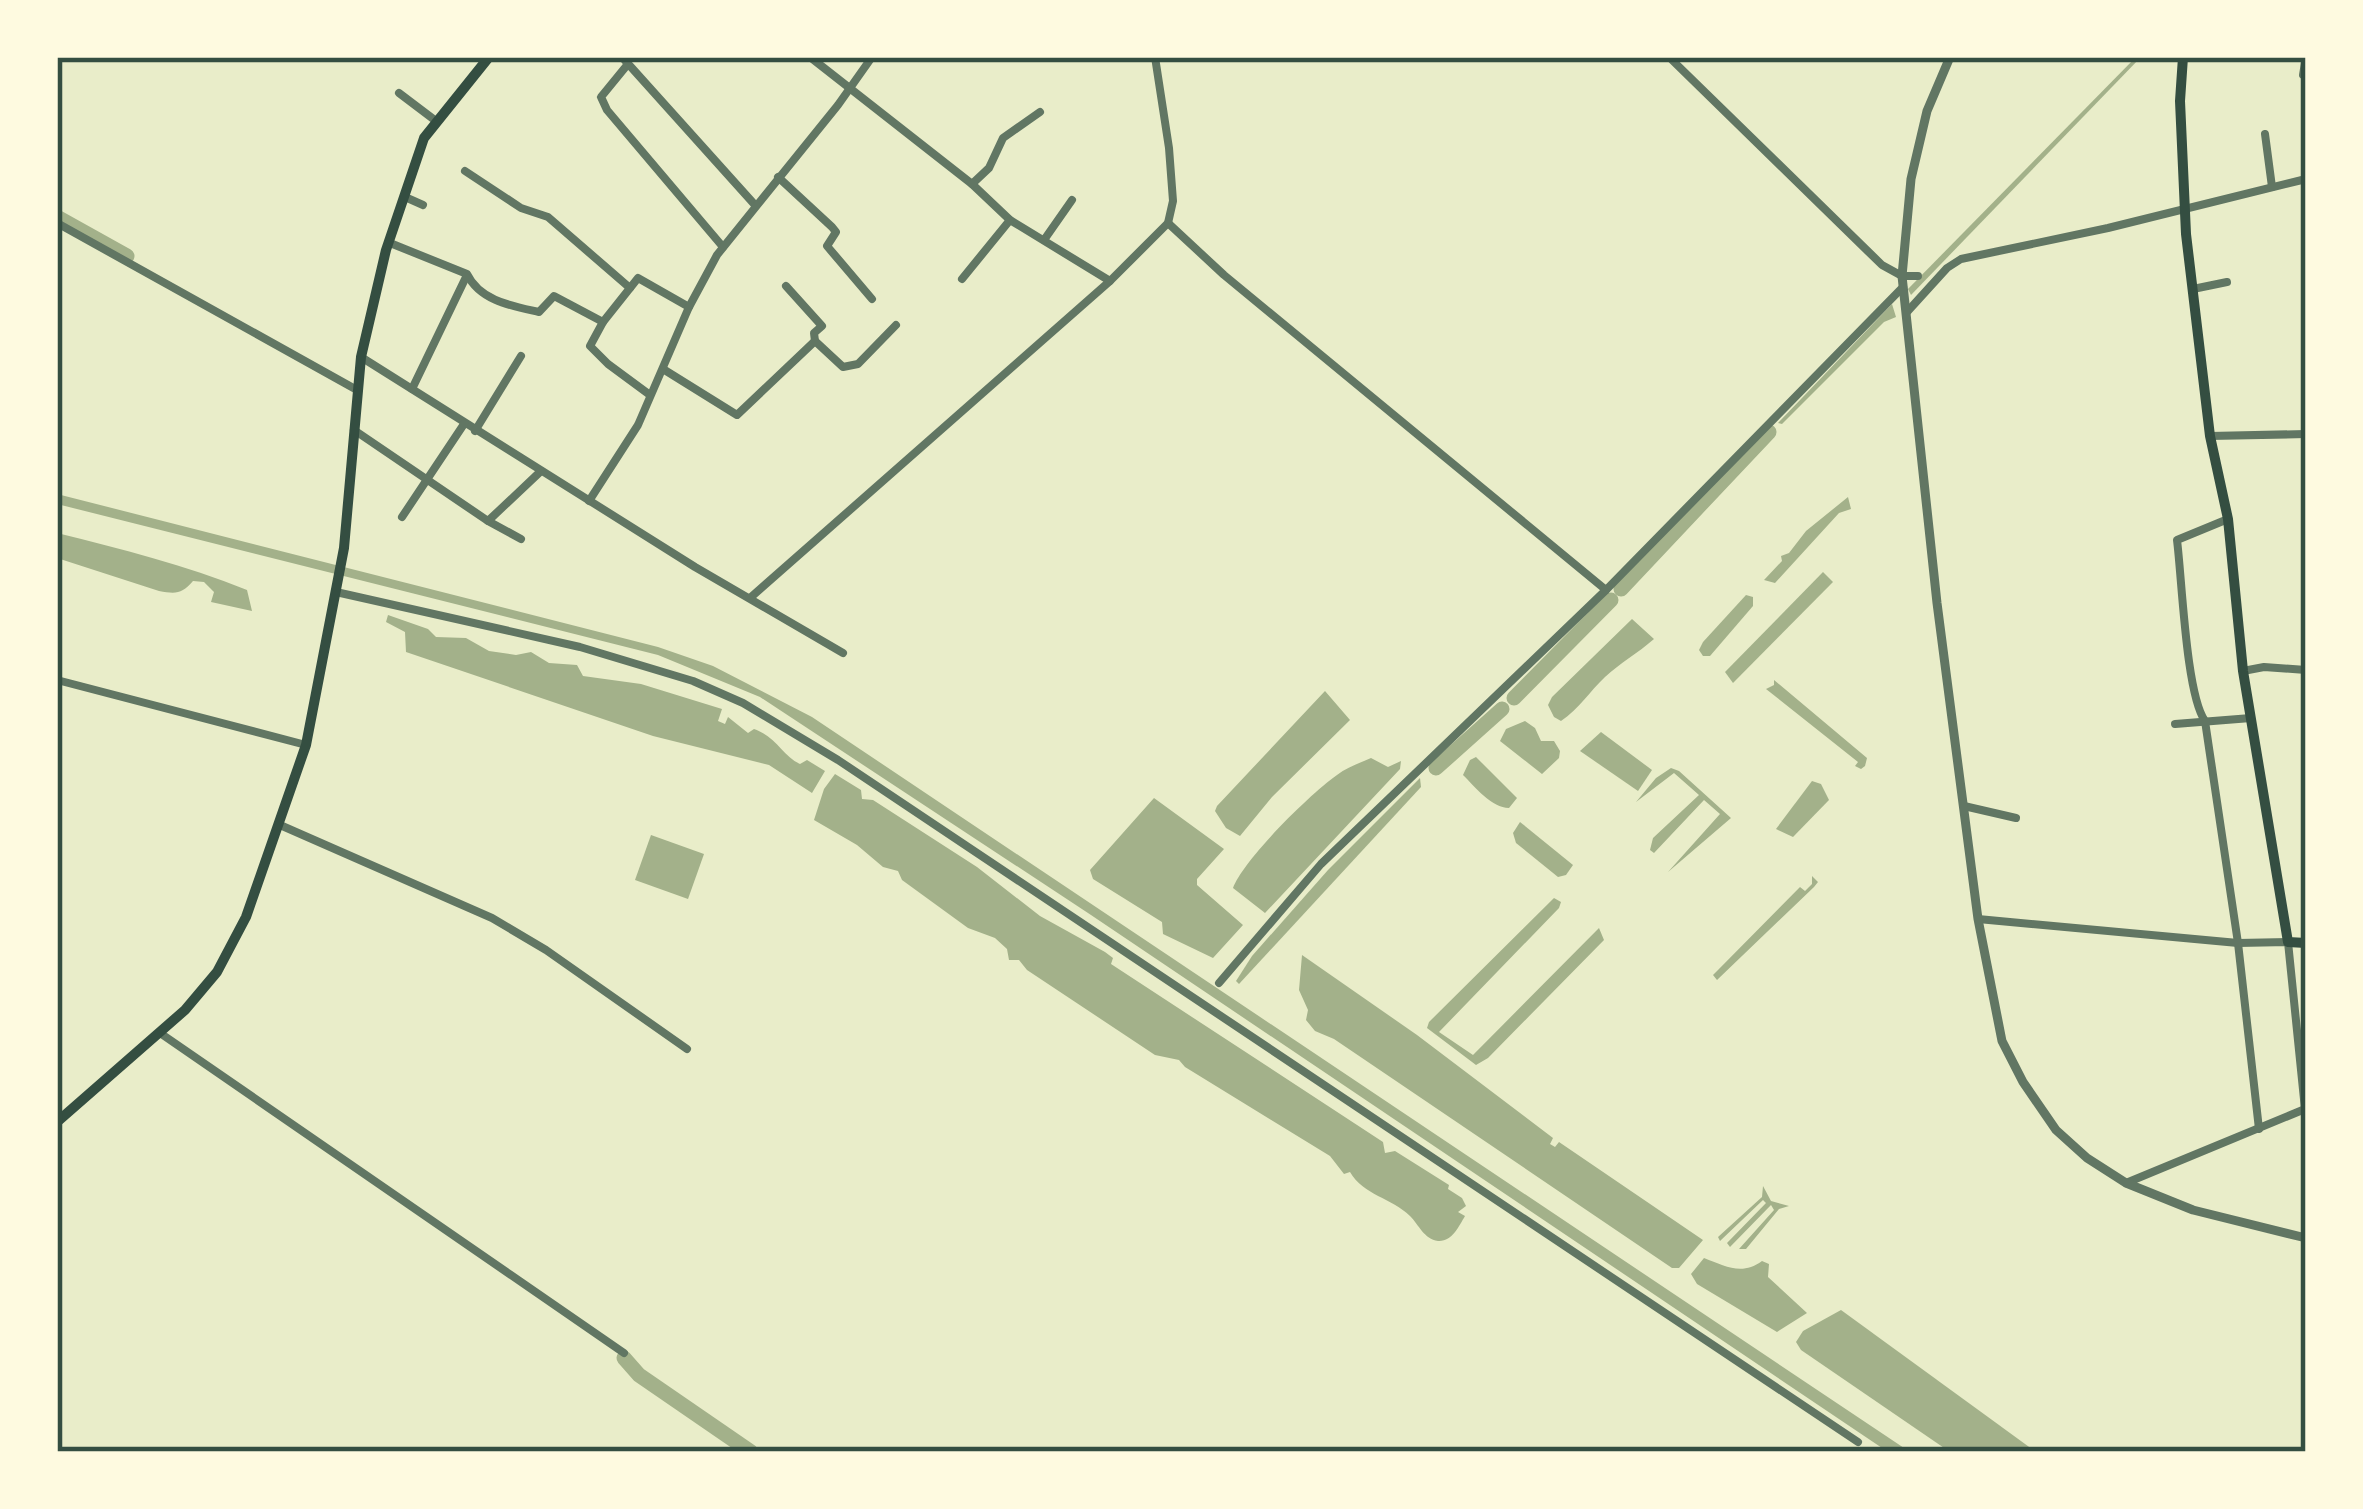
<svg xmlns="http://www.w3.org/2000/svg" width="2363" height="1509" font-family="'Playfair Display',serif">
<rect width="100%" height="100%" fill="#e9edc9"/>
<!-- water -->
<g fill="#a3b18a">
<polygon points="2136,57 2141,57 1911,295 1908,289"/>
<polygon points="1892,304 1896,317 1884,322 1782,424 1778,423"/>
<polygon points="57,494 658,647 713,666 812,717 1910,1452 1888,1452 1091,915 760,697 658,655 57,504"/>
<polygon points="1848,497 1851,509 1839,513 1775,583 1764,580 1782,561 1781,556 1789,553 1806,531"/>
<path d="M57,533C122,549 185,565 247,590L252,611L211,602L214,592L204,582L193,581C182,594 176,594 159,591L57,558Z"/>
<polygon points="1823,572 1833,582 1733,683 1725,672"/>
<polygon points="1746,595 1753,597 1753,606 1710,656 1703,656 1699,650 1703,642"/>
<path d="M388,615L428,629L436,637L466,638L489,651L516,655L531,652L549,663L577,665L583,676L641,684L722,709L718,721L725,724L728,717L748,733L754,729C777,737 782,756 800,764L807,760L825,771L812,793L769,765L653,736L406,652L405,632L386,622Z"/>
<path d="M1632,619L1654,639C1638,653 1620,663 1605,677C1590,691 1579,709 1561,721L1554,717L1548,705L1552,697Z"/>
<polygon points="1774,680 1867,758 1865,766 1861,769 1855,766 1858,762 1766,689 1774,685"/>
<polygon points="1325,691 1350,720 1272,797 1240,836 1226,828 1215,811 1217,806"/>
<polygon points="1525,721 1535,728 1541,741 1554,741 1560,751 1559,758 1542,774 1500,741 1506,729"/>
<polygon points="1601,732 1652,770 1638,791 1580,751"/>
<path d="M1476,757L1517,798L1509,808C1492,808 1475,787 1463,775L1470,760Z"/>
<path d="M1371,758L1388,767L1401,761L1400,769L1265,913L1233,888C1244,859 1310,794 1337,775C1347,767 1360,763 1371,758Z"/>
<polygon points="1671,768 1679,771 1731,818 1668,872 1720,814 1704,800 1654,853 1650,850 1653,838 1699,795 1674,773 1636,802 1656,778"/>
<path d="M835,774L861,790L862,799L873,800L977,867L1040,916L1105,952L1113,958L1111,964L1383,1142L1385,1153L1395,1151L1449,1185L1448,1189L1462,1198L1466,1206L1458,1212L1465,1216C1459,1226 1452,1242 1438,1241C1424,1239 1419,1225 1410,1216C1392,1198 1363,1195 1350,1172L1344,1174L1330,1156L1185,1067L1179,1060L1155,1055L1027,970L1019,960H1009L1007,949L995,938L968,928L902,880L898,871L883,867L857,845L814,820L824,789Z"/>
<polygon points="1420,778 1421,787 1239,984 1236,981 1252,956 1328,870"/>
<polygon points="1812,781 1821,784 1829,800 1793,837 1776,829"/>
<polygon points="1154,798 1224,849 1197,879 1197,885 1243,925 1213,958 1163,934 1162,922 1093,879 1090,870"/>
<polygon points="1520,822 1573,865 1566,875 1558,877 1516,843 1513,833"/>
<polygon points="651,835 704,854 688,899 635,880"/>
<polygon points="1812,876 1818,882 1814,887 1717,980 1713,975 1717,971 1800,887 1805,891 1812,884"/>
<polygon points="1554,898 1561,902 1559,908 1439,1032 1473,1055 1599,928 1604,940 1488,1058 1476,1065 1427,1028 1429,1022"/>
<polygon points="1302,955 1417,1035 1553,1138 1550,1144 1555,1147 1559,1142 1703,1240 1679,1268 1672,1268 1334,1039 1315,1031 1306,1020 1308,1010 1299,990"/>
<polygon points="1763,1186 1771,1201 1789,1206 1779,1209 1746,1249 1739,1249 1774,1210 1771,1205 1730,1247 1727,1243 1766,1203 1763,1200 1720,1241 1718,1237 1762,1197"/>
<path d="M1704,1258C1725,1266 1742,1276 1762,1261L1769,1264L1768,1277L1807,1313L1777,1332L1697,1284L1691,1274Z"/>
<polygon points="1841,1310 2036,1452 1950,1452 1801,1350 1796,1342 1803,1331"/>
</g>
<g fill="none" stroke-linecap="round" stroke-linejoin="round">
<!-- canal -->
<g stroke="#a3b18a" stroke-width="15">
<polyline points="57,217 127,256"/>
<polyline points="1621,589 1769,432"/>
<polyline points="1514,698 1611,600"/>
<polyline points="1436,768 1502,709"/>
<polyline points="624,1358 639,1375 751,1452"/>
</g>
<!-- minor -->
<g stroke="#617663" stroke-width="8">
<polyline points="622,57 755,205"/>
<polyline points="810,57 972,184 1010,220 1110,281"/>
<polyline points="1669,57 1882,265 1902,276 1918,276"/>
<polyline points="628,64 601,97 607,110 723,247"/>
<polyline points="2303,75 2306,57"/>
<polyline points="399,93 436,121"/>
<polyline points="2265,134 2272,187"/>
<polyline points="465,171 521,208 548,217 630,288"/>
<polyline points="778,177 832,227 836,232 827,246 872,299"/>
<polyline points="972,184 989,168 1003,138 1040,112"/>
<polyline points="405,197 423,205"/>
<polyline points="57,223 357,390"/>
<polyline points="1168,223 1224,275 1606,590"/>
<polyline points="1044,240 1072,200"/>
<path d="M390,243L467,274C480,301 512,306 539,312L554,296L603,322L638,278L689,307"/>
<polyline points="962,279 1010,220"/>
<polyline points="786,286 822,326 814,333 815,341"/>
<polyline points="2193,289 2227,282"/>
<polyline points="1907,312 1947,268 1961,259 2108,228 2306,179"/>
<polyline points="603,322 590,346 608,364 650,395"/>
<polyline points="361,357 695,567 843,653"/>
<polyline points="663,369 737,415 815,341 843,367 858,364 896,325"/>
<polyline points="412,389 466,277"/>
<polyline points="354,430 488,521 541,471"/>
<polyline points="475,431 521,356"/>
<polyline points="2210,436 2306,434"/>
<polyline points="589,501 638,425 689,307 717,255 838,105 872,57"/>
<polyline points="402,517 464,424"/>
<path d="M2228,519L2177,540C2182,579 2186,694 2205,721L2238,943L2259,1129"/>
<polyline points="488,521 521,539"/>
<polyline points="336,592 580,647 693,681 743,703 838,760 1858,1442"/>
<polyline points="750,598 1110,281 1168,223 1173,201 1169,148 1155,57"/>
<polyline points="2243,671 2264,667 2306,670"/>
<polyline points="57,680 306,745"/>
<polyline points="2175,724 2251,718"/>
<polyline points="1964,806 2016,818"/>
<polyline points="280,825 492,918 546,950 687,1049"/>
<polyline points="1978,919 2238,943 2288,942 2306,1119"/>
<polyline points="1219,983 1321,864 1606,590 1903,287"/>
<polyline points="160,1033 624,1353"/>
<polyline points="2126,1183 2305,1109"/>
</g>
<!-- tertiary -->
<polyline stroke="#617663" stroke-width="9" points="1950,57 1927,111 1911,179 1902,276 1937,603 1978,919 2002,1041 2023,1082 2056,1130 2087,1158 2126,1183 2193,1210 2306,1238"/>
<!-- secondary -->
<g stroke="#344e41" stroke-width="10">
<polyline points="2183,57 2180,101 2186,234 2210,436 2228,519 2243,671 2288,942 2306,943"/>
<polyline points="57,1122 185,1010 217,972 246,917 306,745 344,548 361,357 386,250 424,138 489,57"/>
</g>
</g>
<!-- border -->
<rect width="2363" height="1509" fill="none" stroke="#fefae0" stroke-width="120"/>
<rect x="60" y="60" width="2243" height="1389" fill="none" stroke="#344e41" stroke-width="4.5"/>
</svg>
